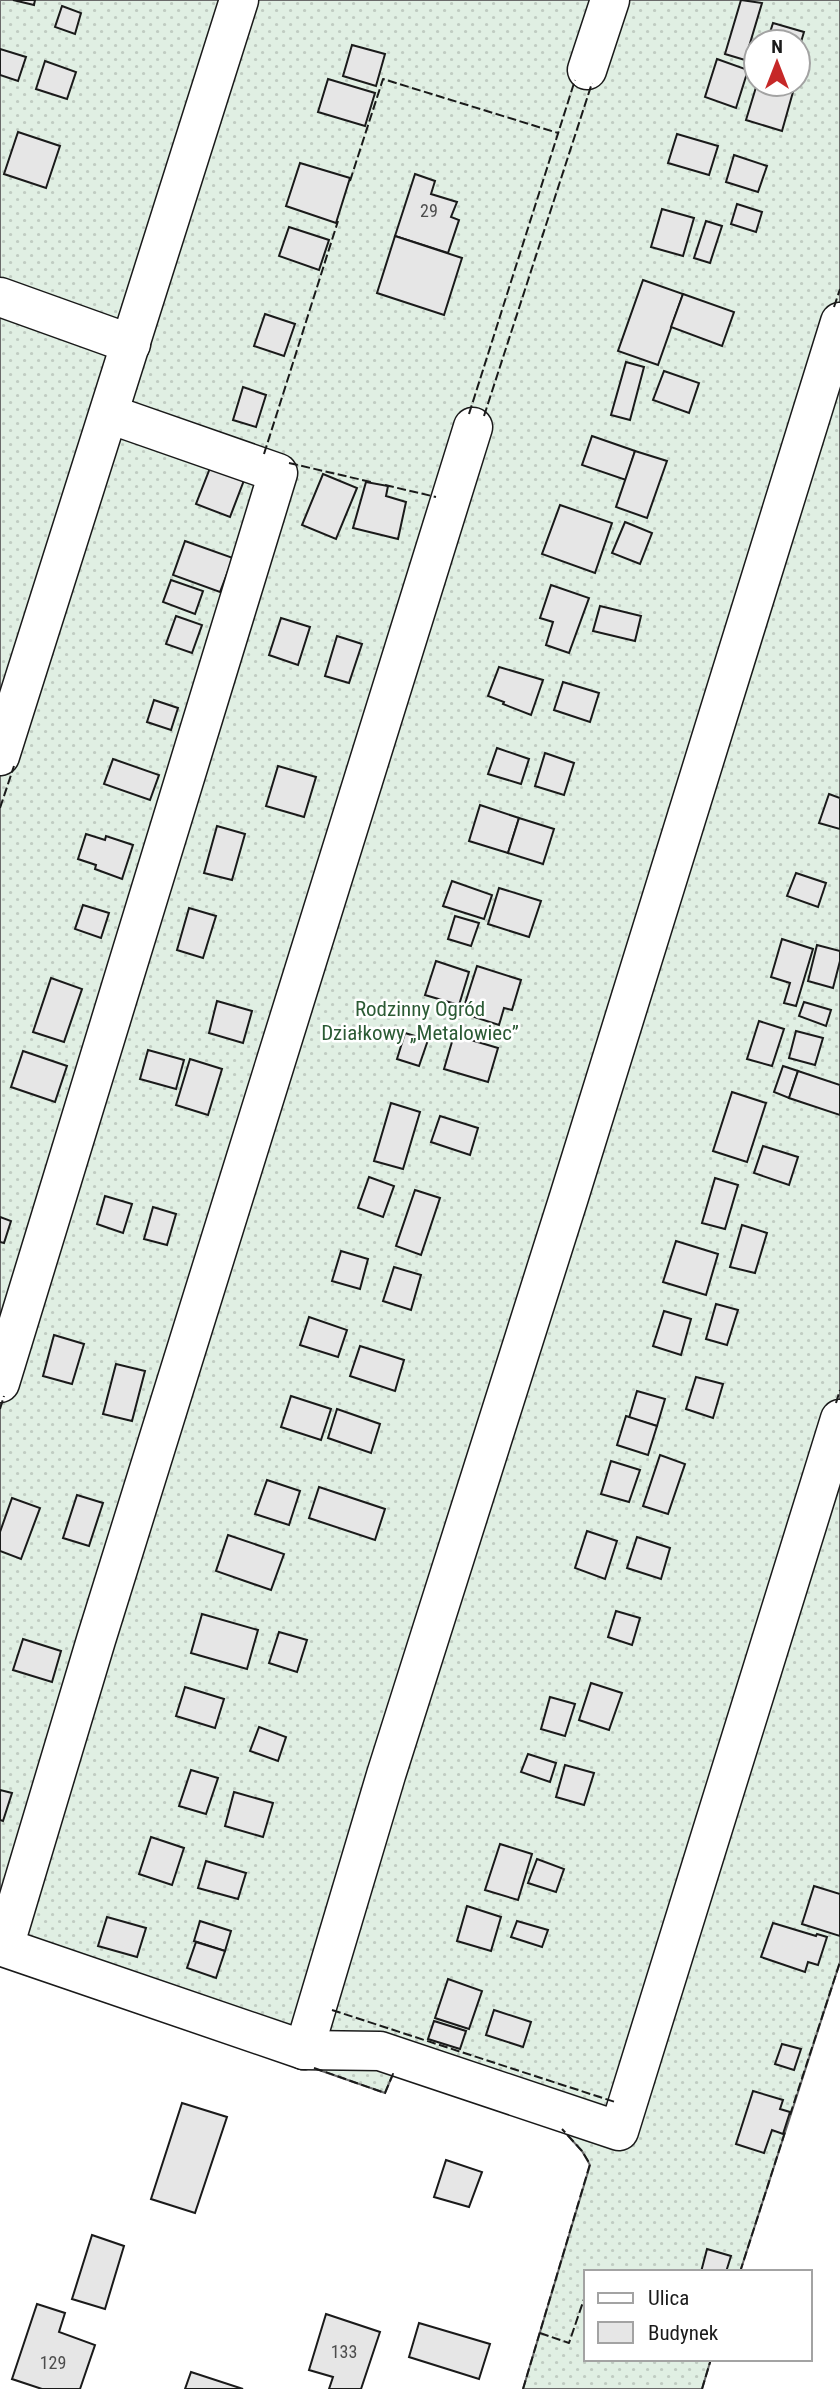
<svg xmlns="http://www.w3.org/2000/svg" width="840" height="2389" font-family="'Roboto Condensed',sans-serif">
<defs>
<pattern id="garden-dots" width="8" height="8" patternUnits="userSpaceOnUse" patternTransform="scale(1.75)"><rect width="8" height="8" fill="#e0efe3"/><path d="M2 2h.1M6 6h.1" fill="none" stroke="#c0ccc2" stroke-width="1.8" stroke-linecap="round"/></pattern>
</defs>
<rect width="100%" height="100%" fill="#fff"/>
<!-- garden -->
<path fill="url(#garden-dots)" stroke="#6a6a6a" stroke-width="2" fill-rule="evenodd" d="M0,0H840V1962L740,2272H586V2359H711L702,2389H523L590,2165L582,2151L561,2128L393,2074L385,2093L0,1959ZM756,42H798V84H756Z"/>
<!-- building -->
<g fill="#e6e6e6" stroke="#1a1a1a" stroke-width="2">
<polygon points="13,0 35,0 34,5"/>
<polygon points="741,0 762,3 745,60 725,54"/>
<polygon points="62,6 81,13 75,34 55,27"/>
<polygon points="773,23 804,32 798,52 798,42 767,42"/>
<polygon points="352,45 385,54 376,86 343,76"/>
<polygon points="0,49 26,57 18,81 0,75"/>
<polygon points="717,59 748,70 736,108 705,97"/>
<polygon points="45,61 76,72 67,99 36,89"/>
<polygon points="328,79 375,93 365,126 318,112"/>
<polygon points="757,84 766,84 793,92 782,131 746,120"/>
<polygon points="18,132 60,146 46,188 4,174"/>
<polygon points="677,134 718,146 709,175 668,163"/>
<polygon points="734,155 767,166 758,192 726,182"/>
<polygon points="300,163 350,178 336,223 286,206"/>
<polygon points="415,174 435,181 431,194 457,202 451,217 459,220 448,253 395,236"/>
<polygon points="737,204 762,212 756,232 731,224"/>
<polygon points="662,209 694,218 683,256 651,247"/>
<polygon points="706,221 722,226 710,263 694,258"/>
<polygon points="289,227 329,240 319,270 279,256"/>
<polygon points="395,236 462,258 444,315 377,293"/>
<polygon points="643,280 683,294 658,365 618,351"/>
<polygon points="683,294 734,312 722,346 671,327"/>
<polygon points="265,314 295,324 284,356 254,346"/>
<polygon points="626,362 644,367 630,420 611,415"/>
<polygon points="664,371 699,383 689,413 653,400"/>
<polygon points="243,387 266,395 256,427 233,420"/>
<polygon points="592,436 635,451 626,480 582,465"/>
<polygon points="635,451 667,461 647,518 616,507"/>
<polygon points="212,463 246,475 230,517 196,504"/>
<polygon points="323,474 357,488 336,539 302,525"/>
<polygon points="366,482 388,486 386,496 406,502 398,539 353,528"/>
<polygon points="560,505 612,523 595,573 542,554"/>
<polygon points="625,522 652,533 640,564 612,553"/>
<polygon points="185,541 233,558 220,592 173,575"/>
<polygon points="171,580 203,591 195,614 163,602"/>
<polygon points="551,585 589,598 569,653 546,645 553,622 540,618"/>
<polygon points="600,606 641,616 635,641 593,631"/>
<polygon points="176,616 202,625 192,653 166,644"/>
<polygon points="281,618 310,627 298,665 269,655"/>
<polygon points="337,636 362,644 349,683 325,676"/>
<polygon points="499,667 543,680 531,715 503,704 504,702 488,696"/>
<polygon points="563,682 599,693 590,722 554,710"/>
<polygon points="154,700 178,708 171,730 147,722"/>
<polygon points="497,748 529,759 521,784 488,774"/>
<polygon points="545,753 574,763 564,795 535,786"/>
<polygon points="113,759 159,775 150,800 104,784"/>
<polygon points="278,766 316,777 304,817 266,806"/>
<polygon points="829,794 840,798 840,829 819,823"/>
<polygon points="480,805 519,818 508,853 469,841"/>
<polygon points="519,818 554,829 543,864 508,853"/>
<polygon points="217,826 245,834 232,880 204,873"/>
<polygon points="86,834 105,840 106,836 133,845 122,879 95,869 96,865 78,859"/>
<polygon points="796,873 826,883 818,907 787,896"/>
<polygon points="452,881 492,895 484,919 443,906"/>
<polygon points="499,888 541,901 529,937 488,924"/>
<polygon points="83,905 109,913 101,938 75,929"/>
<polygon points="189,908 216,916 203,958 177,950"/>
<polygon points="455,916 479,923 471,946 448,939"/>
<polygon points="782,939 813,949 796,1006 784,1003 790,983 771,977"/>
<polygon points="817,945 840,951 840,961 833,988 808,981"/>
<polygon points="436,961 469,972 459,1005 425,995"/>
<polygon points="477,966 521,980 512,1010 504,1008 499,1025 462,1013"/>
<polygon points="51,978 82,989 64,1042 33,1032"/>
<polygon points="217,1001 252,1011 243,1043 209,1033"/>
<polygon points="804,1002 831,1010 826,1026 799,1016"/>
<polygon points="759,1021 784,1029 772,1066 747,1059"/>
<polygon points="796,1031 823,1038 815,1065 789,1058"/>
<polygon points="405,1033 428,1040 419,1066 397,1059"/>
<polygon points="454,1035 498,1048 488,1082 444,1069"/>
<polygon points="148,1050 184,1060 176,1089 140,1079"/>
<polygon points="23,1051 67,1066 55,1102 11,1087"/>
<polygon points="190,1059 222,1069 208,1115 176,1105"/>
<polygon points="783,1066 798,1071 789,1098 774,1092"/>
<polygon points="798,1071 840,1085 840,1115 789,1098"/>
<polygon points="732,1092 766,1103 747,1162 713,1151"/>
<polygon points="391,1103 420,1112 403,1169 374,1161"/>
<polygon points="440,1116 478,1128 470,1155 431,1142"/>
<polygon points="763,1146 798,1157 789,1185 754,1173"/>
<polygon points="369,1177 394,1186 383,1217 358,1208"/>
<polygon points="715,1178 738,1185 725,1229 702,1223"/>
<polygon points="415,1190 440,1198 421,1255 396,1246"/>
<polygon points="105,1196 132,1204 123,1233 97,1224"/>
<polygon points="153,1207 176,1214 167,1245 144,1239"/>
<polygon points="0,1217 11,1221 4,1243 0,1242"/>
<polygon points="742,1225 767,1233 755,1273 730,1267"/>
<polygon points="676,1241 718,1254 706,1295 663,1282"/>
<polygon points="341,1251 368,1259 360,1289 332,1281"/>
<polygon points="394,1267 421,1275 411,1310 383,1301"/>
<polygon points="716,1304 738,1310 727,1345 706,1339"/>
<polygon points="664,1311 691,1319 681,1355 653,1346"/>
<polygon points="309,1317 347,1330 338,1357 300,1345"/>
<polygon points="54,1335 84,1344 72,1384 43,1376"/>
<polygon points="360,1346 404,1360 395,1391 350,1376"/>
<polygon points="116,1364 145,1371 132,1421 103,1414"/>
<polygon points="696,1377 723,1384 713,1418 686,1409"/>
<polygon points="637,1391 665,1399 657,1426 629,1418"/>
<polygon points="291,1396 331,1409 321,1440 281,1427"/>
<polygon points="337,1409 380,1424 371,1453 328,1438"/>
<polygon points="626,1416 657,1426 648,1455 617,1445"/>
<polygon points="660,1455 685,1464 668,1514 643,1506"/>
<polygon points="611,1461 640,1470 629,1502 601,1494"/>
<polygon points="267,1480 300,1491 289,1525 255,1514"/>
<polygon points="319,1487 385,1509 375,1540 309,1518"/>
<polygon points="77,1495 103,1503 89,1546 63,1538"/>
<polygon points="12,1498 40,1508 21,1559 0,1551 0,1532"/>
<polygon points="587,1531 617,1541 605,1579 575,1568"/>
<polygon points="228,1535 284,1554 271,1590 216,1571"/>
<polygon points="637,1537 670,1548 661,1579 627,1568"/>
<polygon points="616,1611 640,1618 632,1645 608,1637"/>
<polygon points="202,1614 258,1630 247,1669 191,1653"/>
<polygon points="279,1632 307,1640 297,1672 269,1663"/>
<polygon points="23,1639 61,1651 52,1682 13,1670"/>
<polygon points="591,1683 622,1693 609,1730 579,1720"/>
<polygon points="185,1687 224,1699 215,1728 176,1716"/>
<polygon points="550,1697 575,1704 565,1736 541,1729"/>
<polygon points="259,1727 286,1737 278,1761 250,1751"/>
<polygon points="528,1754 556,1763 550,1782 521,1772"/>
<polygon points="565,1765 594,1773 584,1805 556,1797"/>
<polygon points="191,1770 218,1778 206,1814 179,1806"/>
<polygon points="0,1790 12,1793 3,1821 0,1820"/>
<polygon points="234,1792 273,1803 263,1837 225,1826"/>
<polygon points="151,1837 184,1848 172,1885 139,1874"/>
<polygon points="500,1844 532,1854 518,1900 485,1890"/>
<polygon points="537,1859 564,1869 556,1892 528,1883"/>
<polygon points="206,1861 246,1873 238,1899 198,1888"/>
<polygon points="814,1886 840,1894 840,1936 802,1924"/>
<polygon points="467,1906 501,1917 491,1951 457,1941"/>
<polygon points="107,1917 146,1928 137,1957 98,1946"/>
<polygon points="200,1921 231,1931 225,1951 194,1941"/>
<polygon points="517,1921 548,1930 542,1947 511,1937"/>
<polygon points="773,1923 816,1936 817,1934 827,1937 818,1965 808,1962 805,1972 761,1957"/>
<polygon points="196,1942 225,1951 216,1978 187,1968"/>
<polygon points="448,1979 482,1991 469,2029 435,2018"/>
<polygon points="494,2010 531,2022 523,2047 486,2035"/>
<polygon points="434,2021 466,2031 460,2049 428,2039"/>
<polygon points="782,2044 801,2049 794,2070 775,2064"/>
<polygon points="753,2091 783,2100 780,2109 790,2112 783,2134 772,2130 764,2153 736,2144"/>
<polygon points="182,2103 227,2117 195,2213 151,2199"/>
<polygon points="446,2160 482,2172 469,2207 434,2197"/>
<polygon points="92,2235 124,2246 105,2309 72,2299"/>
<polygon points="707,2249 731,2256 726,2272 701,2272"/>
<polygon points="37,2304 65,2313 59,2332 95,2345 80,2389 42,2389 12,2379"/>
<polygon points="326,2314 380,2332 361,2389 329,2389 333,2377 309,2370"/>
<polygon points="419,2323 490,2344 479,2379 409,2357"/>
<polygon points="191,2372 243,2389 185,2389"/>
</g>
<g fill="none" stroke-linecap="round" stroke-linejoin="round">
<!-- minor casing -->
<g stroke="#1a1a1a" stroke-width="41">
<g id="minor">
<polyline points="587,70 610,0"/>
<polyline points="0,297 131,344"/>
<polyline points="0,756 239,0"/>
<polyline points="0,1383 278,473 109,414"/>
<polyline points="0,1946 304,2050 380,2051 619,2131 840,1419"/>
<polyline points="4,1947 96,1640 473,427"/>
<polyline points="304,2050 386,1775 569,1197 840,322"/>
</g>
</g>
<!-- minor -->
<use href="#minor" stroke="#fff" stroke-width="38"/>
<!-- fence -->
<g stroke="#1a1a1a" stroke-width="2" stroke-dasharray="9 3.5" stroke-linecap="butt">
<polyline points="350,181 383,79 558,133"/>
<polyline points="834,307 840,289"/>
<polyline points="469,414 575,80"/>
<polyline points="484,416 592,83"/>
<polyline points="264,454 338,221"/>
<polyline points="289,463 371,482"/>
<polyline points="385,485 436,497"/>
<polyline points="0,808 14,766"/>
<polyline points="836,1403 840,1390"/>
<polyline points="0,1409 4,1396"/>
<polyline points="332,2010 615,2102"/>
<polyline points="314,2068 385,2093 393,2074 396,2075"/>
<polyline points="790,2115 840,1962"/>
<polyline points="740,2272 785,2132"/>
<polyline points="540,2333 569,2343 584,2299 586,2300"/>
<polyline points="523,2389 590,2164 582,2151 562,2129"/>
<polyline points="702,2389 711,2359"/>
</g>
</g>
<g text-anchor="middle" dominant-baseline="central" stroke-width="5" stroke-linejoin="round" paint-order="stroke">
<!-- number labels -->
<g font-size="18" fill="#4d4d4d">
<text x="429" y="210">29</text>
<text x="344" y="2351">133</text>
<text x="53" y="2362">129</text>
</g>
<!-- park labels -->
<g font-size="21" fill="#2b5a34" stroke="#fff">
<text x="420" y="1009">Rodzinny Ogród<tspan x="420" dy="24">Działkowy „Metalowiec”</tspan></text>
</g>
</g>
<!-- legend -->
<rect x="584" y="2270" width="228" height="91" fill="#ffffff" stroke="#a3a3a3" stroke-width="2"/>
<rect x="598" y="2293" width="35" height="10" fill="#ffffff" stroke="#a3a3a3" stroke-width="2"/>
<text x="648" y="2305" font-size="21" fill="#1a1a1a">Ulica</text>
<rect x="598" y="2322" width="35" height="21" fill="#e6e6e6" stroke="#a3a3a3" stroke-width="2"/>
<text x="648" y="2340" font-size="21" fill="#1a1a1a">Budynek</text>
<!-- north arrow -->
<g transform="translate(777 63)"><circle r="33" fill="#ffffff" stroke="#a3a3a3" stroke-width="2"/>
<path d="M0-5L12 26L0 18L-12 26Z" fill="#c62828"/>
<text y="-10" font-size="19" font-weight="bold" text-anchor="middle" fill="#1a1a1a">N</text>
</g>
</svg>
